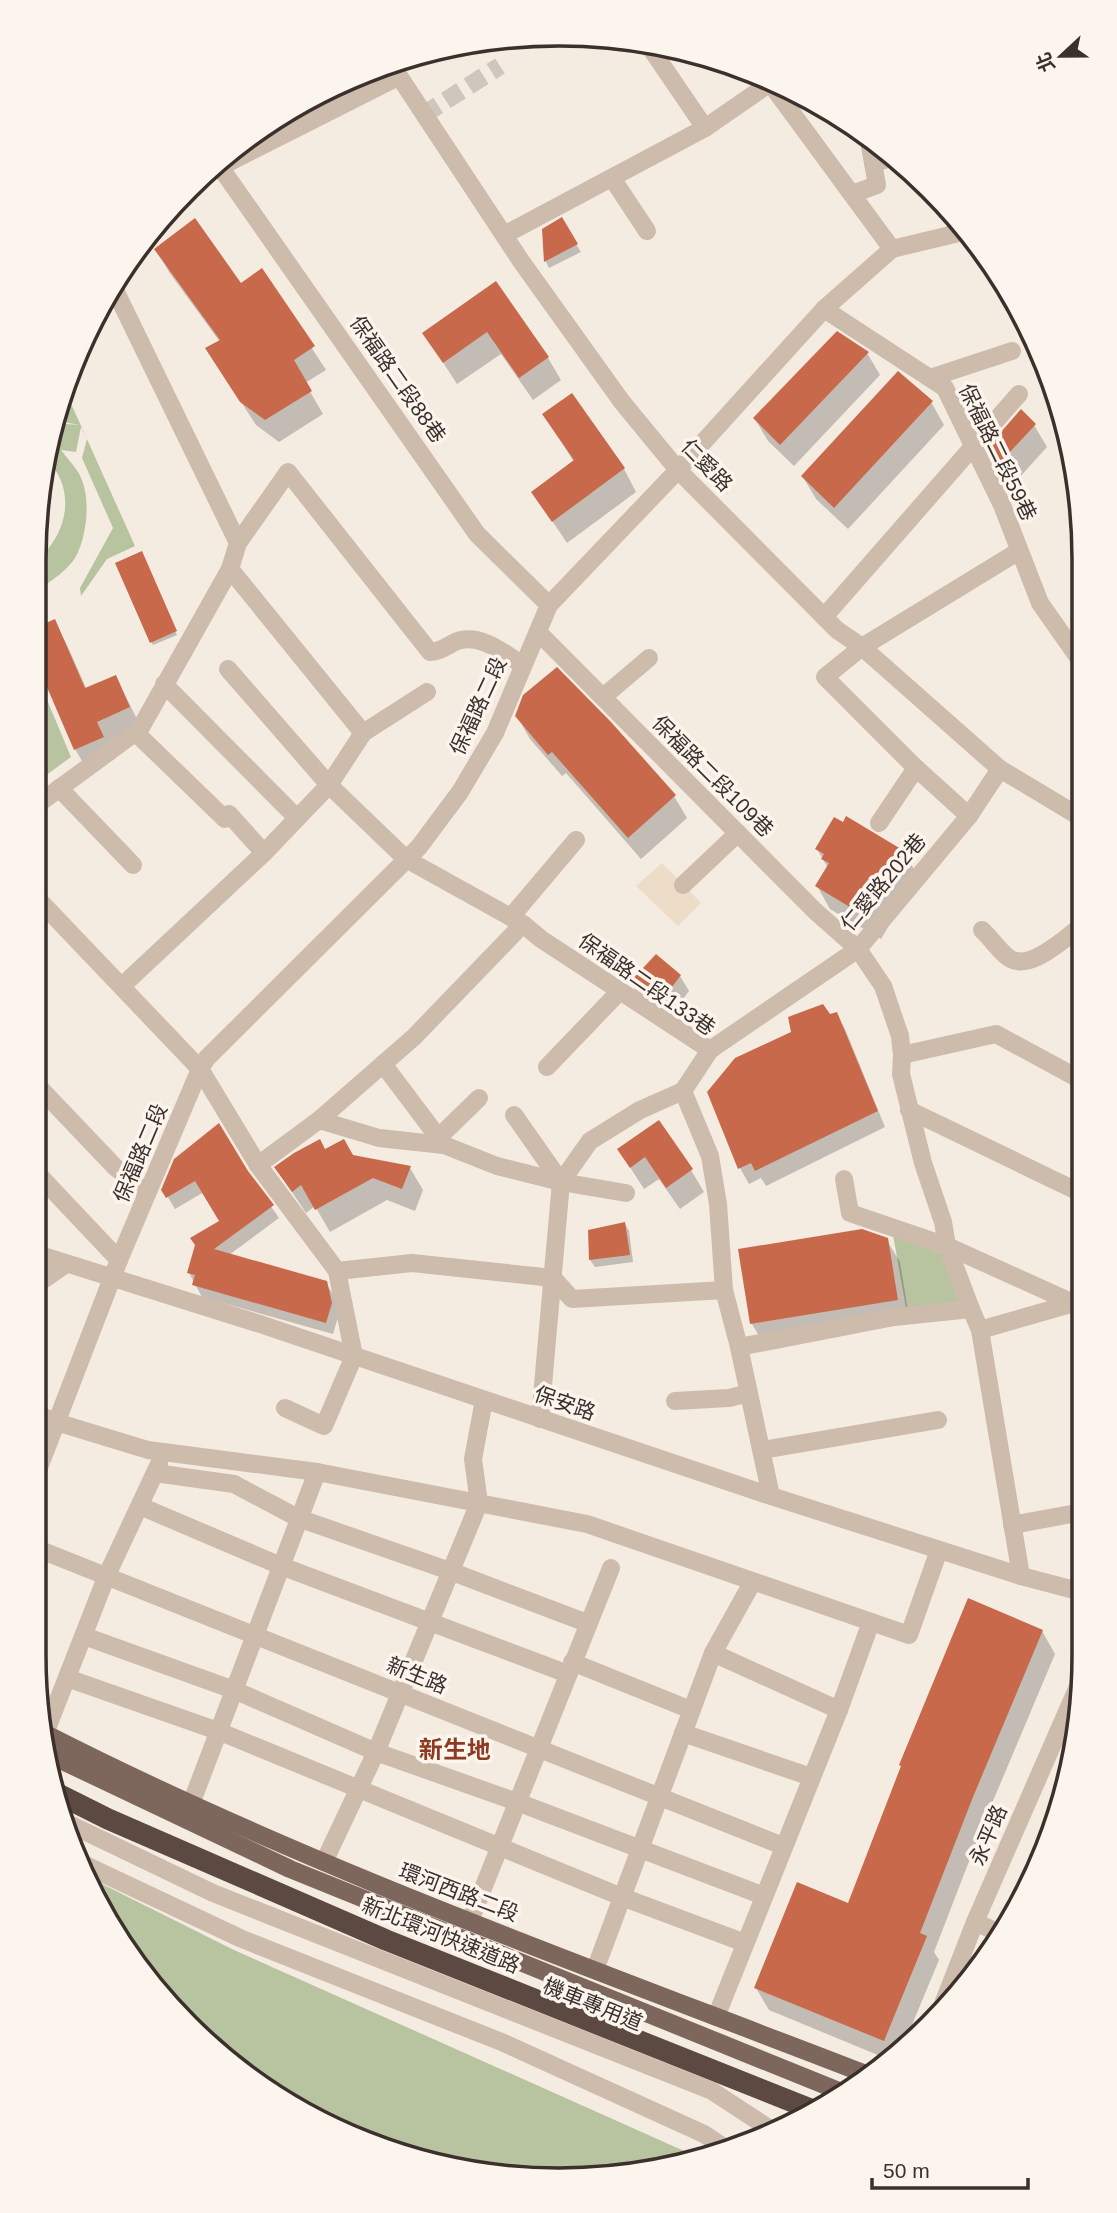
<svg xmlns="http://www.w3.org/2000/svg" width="1117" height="2213" font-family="Arial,'Noto Sans TC',sans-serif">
<rect width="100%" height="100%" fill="#f4ebe1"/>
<!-- green -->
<g fill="#b8c4a0">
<path d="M64,388L135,546L107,559L81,596L80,588L113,528L82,458L87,439L81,427L76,452L61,450C66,457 73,464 78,472C91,493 88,529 78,552C71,569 50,582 34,592V562C68,537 78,488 45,458L51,423L80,425L52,420Z"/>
<polygon points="34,669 71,757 34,784"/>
<polygon points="893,1235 955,1259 963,1304 906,1308"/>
<polygon points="90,1878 234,1950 693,2155 627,2175 456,2170 296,2109 212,2049 142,1975"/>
</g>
<!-- plaza -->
<polygon fill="#ecdcc8" points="662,863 701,903 678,926 636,886"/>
<!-- shadow -->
<g fill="#0003">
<polygon points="181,196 185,205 164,215"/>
<polygon points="561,220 581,252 549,268 546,262 544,230"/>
<polygon points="156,249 241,285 261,270 326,370 305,383 323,414 279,442 256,425 221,371 220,342 169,272"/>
<polygon points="495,284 548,358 561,380 533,400 501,354 457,384 424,333"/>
<polygon points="867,353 880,375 794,466 768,441 755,419"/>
<polygon points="571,395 624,469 636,492 567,543 533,492 574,462 544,415"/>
<polygon points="931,402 944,425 848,529 816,499 803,477"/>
<polygon points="1034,425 1047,447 1010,488 989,448"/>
<polygon points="143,556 177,635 153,645 117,564"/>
<polygon points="54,622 66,643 87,690 116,677 142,729 108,744 115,759 88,771 75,749 46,681 34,685 34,629"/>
<polygon points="517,716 674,796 687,818 641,859 566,773 562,776 530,739"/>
<polygon points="843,824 905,854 918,876 881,939 830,909 817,886 828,868 817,849"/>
<polygon points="680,976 689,991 669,1018 640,999 631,983"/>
<polygon points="836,1014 845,1029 885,1127 766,1186 761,1178 749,1184 740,1168 709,1092"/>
<polygon points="619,1150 691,1170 704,1192 680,1209 659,1179 644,1189"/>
<polygon points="325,1151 410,1168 423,1190 415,1211 387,1200 330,1232 315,1206 306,1213 276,1168"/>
<polygon points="176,1160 247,1172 279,1218 229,1255 326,1283 334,1296 338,1317 333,1334 202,1297 189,1273 222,1221 204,1192 175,1209 163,1189"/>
<polygon points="625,1224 629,1231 633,1262 595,1267 590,1260 590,1231"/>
<polygon points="886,1239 900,1262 910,1323 765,1346 752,1324 740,1251"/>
<polygon points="1042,1631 1055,1654 985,1820 934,1952 939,1960 904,2044 885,2058 769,2010 756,1988 849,1906"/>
</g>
<!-- building -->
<g fill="#c8694b">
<polygon points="562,217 578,244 544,262 542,229"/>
<polygon points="195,218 241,283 262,268 315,346 294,360 312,391 265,420 240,402 205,348 220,340 154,249"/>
<polygon points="496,281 549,357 519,378 487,332 443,363 422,333"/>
<polygon points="837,331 869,352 780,445 753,418"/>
<polygon points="898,371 933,401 834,508 801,476"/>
<polygon points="572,393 625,468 552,522 531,492 574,460 542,414"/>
<polygon points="1021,409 1036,424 996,467 987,448"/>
<polygon points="142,551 177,631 150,643 115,563"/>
<polygon points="55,619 85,688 116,675 130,707 97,722 104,737 74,750 34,657 34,628"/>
<polygon points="557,667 611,722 676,795 628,838 552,752 548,755 515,716 523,695"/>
<polygon points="846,816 906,852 868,918 815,886 829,863 821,859 824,854 815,849 834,817 843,822"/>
<polygon points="656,954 681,975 660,1003 629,983"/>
<polygon points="823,1004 830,1014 837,1012 878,1111 755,1171 751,1163 738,1169 707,1092 735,1058 791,1032 788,1017"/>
<polygon points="659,1120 693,1169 666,1188 645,1157 630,1168 617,1149"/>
<polygon points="219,1123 248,1171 274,1205 214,1249 327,1281 332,1303 326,1323 192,1285 195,1275 187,1273 195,1245 190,1238 219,1221 195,1181 166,1198 161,1190 174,1159"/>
<polygon points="320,1139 325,1149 344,1139 353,1155 411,1166 402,1189 373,1178 315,1210 301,1185 292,1192 274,1167 294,1153"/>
<polygon points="625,1222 630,1255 589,1260 588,1230"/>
<polygon points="862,1229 888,1238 898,1300 750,1324 738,1249"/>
<polygon points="968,1598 1043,1630 973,1797 920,1933 927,1936 884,2041 754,1988 797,1882 848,1903 901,1766 899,1765"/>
</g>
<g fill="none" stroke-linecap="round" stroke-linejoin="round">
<!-- minor-tunnel -->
<polyline stroke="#cfc6bd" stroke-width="18" stroke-dasharray="18 9" stroke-linecap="butt" points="423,115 500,66"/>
<!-- minor -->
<g stroke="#cdbbac" stroke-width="18">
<polyline points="647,43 705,128"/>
<polyline points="389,61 521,261 622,402 678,470 837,630 862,647 1000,769 1080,817"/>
<polyline points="770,83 892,249"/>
<polyline points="216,161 477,534 549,605"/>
<polyline points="873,163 894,157"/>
<polyline points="198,178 398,77"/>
<polyline points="612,178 647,231"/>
<polyline points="852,194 877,185 868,135"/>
<polyline points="504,235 705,128 773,81"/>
<polyline points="113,286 238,543"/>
<polyline points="824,309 945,388 1002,505 1040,603 1080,660"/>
<polyline points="930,378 1012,351"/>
<polyline points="230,569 363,733"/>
<polyline points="824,617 1019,394"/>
<polyline points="538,632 815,911 858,949 883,986 900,1036 902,1055 901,1074 923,1163 943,1222 947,1246 1082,1307"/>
<polyline points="228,669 329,785 406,859 523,924 541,939 710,1050 683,1091 710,1156 718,1204 724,1290 739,1347 771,1496"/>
<polyline points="164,684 297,818"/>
<polyline points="603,697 649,658"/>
<polyline points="136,733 225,819 229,814 264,853"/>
<polyline points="916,768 825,677 862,647 1019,551"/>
<polyline points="59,788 133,865"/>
<path d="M34,807L140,729L230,569L238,543L288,472L430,652C446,651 448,643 461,640C483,635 505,654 523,665"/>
<polyline points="879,823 916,768 969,816"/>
<polyline points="683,885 738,833"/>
<polyline points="34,895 200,1069 258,1165 337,1271 354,1356 324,1426 285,1408"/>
<polyline points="511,917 576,840"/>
<path d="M982,930C991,938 999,951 1009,958C1029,972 1064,939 1080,927"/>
<polyline points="122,986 264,853 329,785 363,733 427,692"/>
<polyline points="710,1050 858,949 969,816 1000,769"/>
<polyline points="902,1055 996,1034 1081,1080"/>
<polyline points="383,1064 444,1145 497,1166 561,1182 540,1419"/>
<polyline points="547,1067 620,991"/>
<polyline points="34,1082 115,1167 147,1193"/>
<polyline points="909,1110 1081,1193"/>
<polyline points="514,1115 561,1182"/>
<polyline points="319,1120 379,1138 444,1145"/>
<polyline points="438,1138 479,1098"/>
<polyline points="258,1165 319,1120 414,1037 523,924"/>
<polyline points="34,1170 119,1260"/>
<polyline points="561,1182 590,1141 640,1110 683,1091"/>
<polyline points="561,1182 626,1193"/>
<polyline points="34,1253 260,1324 771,1496 1021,1576 1082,1592"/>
<polyline points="337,1271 412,1263 553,1278 572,1299 724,1290"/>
<polyline points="34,1286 66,1264"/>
<polyline points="971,1309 980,1330 1021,1576"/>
<polyline points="980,1330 1074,1303"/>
<polyline points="739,1347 894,1317 971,1309 947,1246 850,1213 844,1179"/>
<polyline points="675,1401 729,1398 749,1393"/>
<polyline points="33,1413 56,1422 148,1450 317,1472 587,1524 909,1635 939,1550"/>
<polyline points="763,1450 938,1420"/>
<polyline points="155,1473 234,1484 298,1518 450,1571 587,1623"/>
<polyline points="33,1483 119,1260 200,1069 207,1058 419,847 460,792 495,733 549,605 678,470 824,309 892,249 967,231"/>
<polyline points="479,1503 473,1459 484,1400"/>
<polyline points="140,1506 281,1566 568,1674"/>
<polyline points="1012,1525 1082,1512"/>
<polyline points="33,1547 783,1846"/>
<polyline points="84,1636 234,1690 376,1752 517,1802 764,1896"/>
<polyline points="713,1653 839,1710"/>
<polyline points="572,1662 691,1710"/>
<polyline points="67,1678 218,1731 622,1897 745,1943"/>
<polyline points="46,1731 107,1575 159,1464"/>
<polyline points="683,1733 811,1777"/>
<polyline points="191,1804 317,1472"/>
<polyline points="61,1820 213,1893 712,2091 773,2131"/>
<polyline points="324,1862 376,1752 479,1503"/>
<polyline points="83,1864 242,1939 504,2043 704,2134 722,2146"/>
<polyline points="470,1921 611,1568"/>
<polyline points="975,1922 997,1932"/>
<polyline points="595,1970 713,1653 752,1583"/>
<polyline points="939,2014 975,1922 1083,1675"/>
<polyline points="716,2017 839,1710 871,1622"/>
</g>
<!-- major -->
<g stroke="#7d675c" stroke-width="18">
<path d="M46,1734C309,1868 589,1967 863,2073"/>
<polyline points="50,1755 290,1869 839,2091"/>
</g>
<!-- highway -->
<polyline stroke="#5c4a42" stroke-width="21" points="56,1793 108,1819 386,1940 813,2110"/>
</g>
<g text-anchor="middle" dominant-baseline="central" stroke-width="7" stroke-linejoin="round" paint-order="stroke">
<!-- street labels -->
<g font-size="21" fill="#3b302b" stroke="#fbf5ee">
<text transform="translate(398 379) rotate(55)">保福路二段88巷</text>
<text transform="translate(998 452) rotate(64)">保福路二段59巷</text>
<text transform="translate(707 465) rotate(46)">仁愛路</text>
<text transform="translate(478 706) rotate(-65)">保福路二段</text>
<text transform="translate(713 776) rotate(45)">保福路二段109巷</text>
<text transform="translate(883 882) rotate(-50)">仁愛路202巷</text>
<text transform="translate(647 984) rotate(35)">保福路二段133巷</text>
<text transform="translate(140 1153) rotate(-67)">保福路二段</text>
<text transform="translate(565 1403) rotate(19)">保安路</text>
<text transform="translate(417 1675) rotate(22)">新生路</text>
<text transform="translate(988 1835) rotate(-67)">永平路</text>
<text transform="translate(459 1892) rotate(21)">環河西路二段</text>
<text transform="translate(441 1935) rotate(22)">新北環河快速道路</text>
<text transform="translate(593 2004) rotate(22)">機車專用道</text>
</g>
<!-- quarter labels -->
<g font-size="24" font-weight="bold" fill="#8c3b22" stroke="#fbf5ee">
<text x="455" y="1749">新生地</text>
</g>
</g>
<!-- crop -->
<path d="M0 0H1117V2213H0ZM559 46H559A513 513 0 0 1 1072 559V1655A513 513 0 0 1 559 2168H559A513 513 0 0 1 46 1655V559A513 513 0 0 1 559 46Z" fill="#fbf5ee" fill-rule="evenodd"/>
<path fill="none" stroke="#3b302b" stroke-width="3.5" d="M559 46H559A513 513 0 0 1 1072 559V1655A513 513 0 0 1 559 2168H559A513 513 0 0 1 46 1655V559A513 513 0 0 1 559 46Z"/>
<!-- north arrow -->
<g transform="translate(1061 56) rotate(248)" stroke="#fbf5ee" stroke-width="5" paint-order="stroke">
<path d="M0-5L12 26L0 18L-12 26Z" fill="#3b302b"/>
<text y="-10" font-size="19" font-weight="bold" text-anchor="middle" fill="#3b302b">北</text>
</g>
<!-- scale -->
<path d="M872 2178v10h156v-10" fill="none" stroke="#3b302b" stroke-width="3.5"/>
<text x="883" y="2178" font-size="21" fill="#3b302b" stroke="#fbf5ee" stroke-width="5" paint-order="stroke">50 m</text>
</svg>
